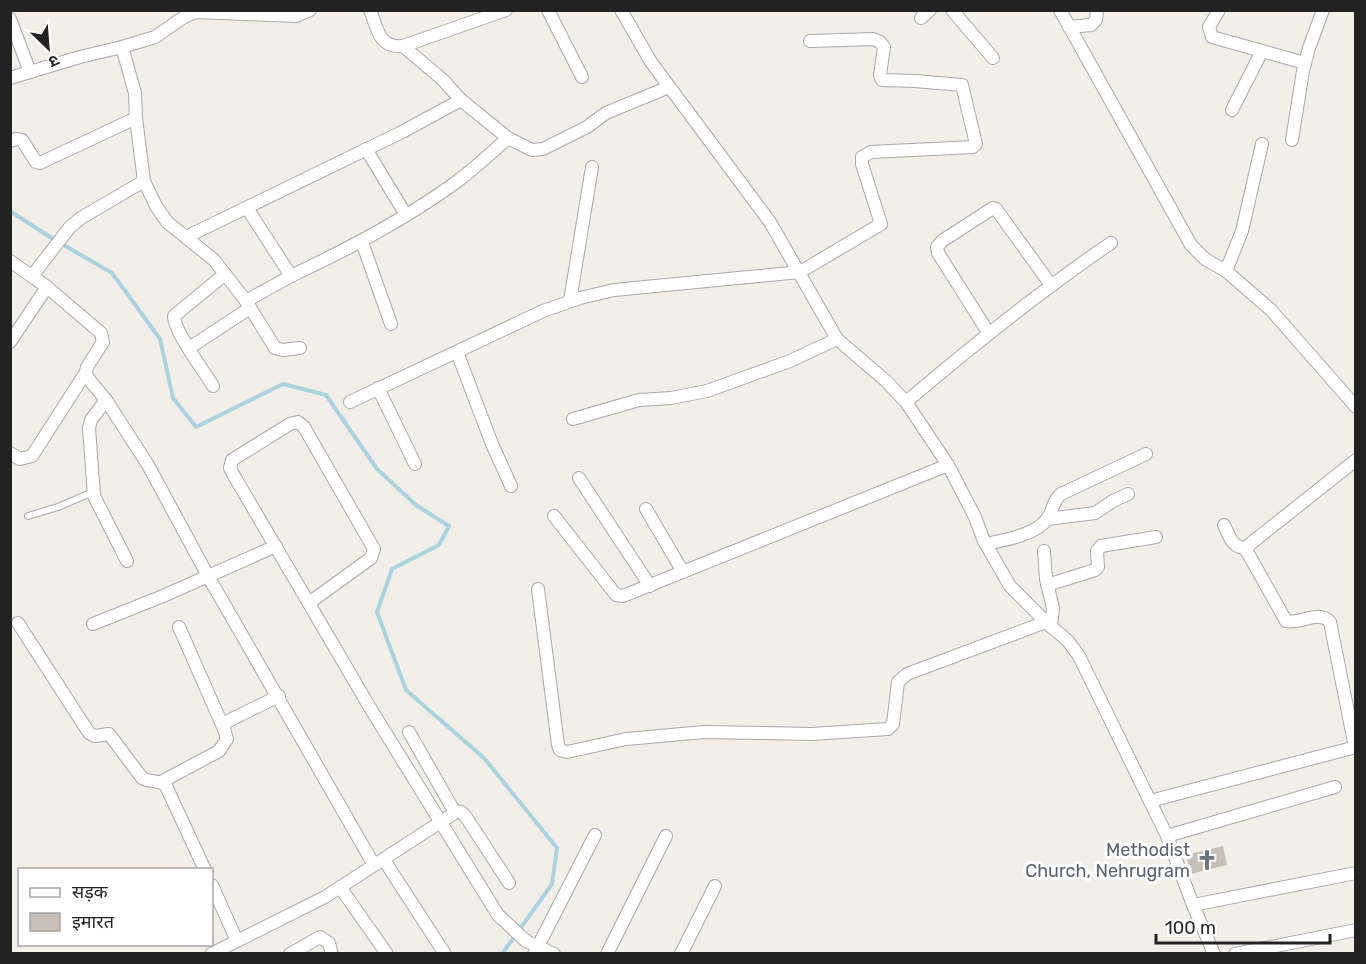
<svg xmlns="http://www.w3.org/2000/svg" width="1366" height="964" font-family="Rubik,'Noto Sans Devanagari',sans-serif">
<rect width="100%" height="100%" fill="#f2efe9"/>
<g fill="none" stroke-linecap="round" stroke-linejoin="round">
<!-- stream -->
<polyline stroke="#aad3df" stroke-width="4" points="10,211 50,237 112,273 160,339 173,398 196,427 283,384 326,395 377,469 416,505 449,526 439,545 392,569 377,612 406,690 484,758 557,848 552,884 502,954"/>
</g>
<!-- building -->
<polygon fill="#c7bfb8" points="1223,846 1227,865 1191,874 1186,855"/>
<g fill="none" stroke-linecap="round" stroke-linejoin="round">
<!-- service casing -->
<g stroke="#a9a9a9" stroke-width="8">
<polyline id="service" points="28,516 58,507 93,492"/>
</g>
<!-- minor casing -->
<g stroke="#a9a9a9" stroke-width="14">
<g id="minor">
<path d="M370,10C378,29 378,48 403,46L506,10"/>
<polyline points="548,10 582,77"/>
<polyline points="621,10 651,62 770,222 837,339 886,381 906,402 948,465 975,517 984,541 1010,586 1046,622 1068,641 1079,656 1167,836 1193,905 1214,954"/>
<polyline points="952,10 993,58"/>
<polyline points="1060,10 1191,245 1205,259 1226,271 1271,310 1356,407"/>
<polyline points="1219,10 1209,27 1212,37 1305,63"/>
<polyline points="921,18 930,10"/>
<polyline points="10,19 30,72"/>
<polyline points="1069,27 1091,25 1096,20 1097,10"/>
<polyline points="403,46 443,80 461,100 508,138 532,150 543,149 587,127 606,113 669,87"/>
<polyline points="10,78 80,57 122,47"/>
<polyline points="1232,110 1262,51"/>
<polyline points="1292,140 1303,71 1309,48 1323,10"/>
<polyline points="10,141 16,139 22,140 36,162 40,163 136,118"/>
<polyline points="366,149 406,215"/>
<polyline points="144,181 156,206 167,222 214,260 246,301 291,276 247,208"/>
<polyline points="186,237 402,132 461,100"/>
<polyline points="362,242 391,324"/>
<polyline points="10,261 47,287 101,333 103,342 87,367 86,372 87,377 106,400 148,465 208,576 374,865"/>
<polyline points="1226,271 1242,231 1262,144"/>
<polyline points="32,276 70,227 81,218 144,181 136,118 135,93 122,47 155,37 184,17 196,12 296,16 310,10"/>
<path d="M291,276C348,249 404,220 455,183C474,169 491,153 508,138"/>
<polyline points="246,301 275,348 283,350 300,348"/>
<polyline points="570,301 592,167"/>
<polyline points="988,332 938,253 937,247 942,241 993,208 996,209 1051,285"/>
<polyline points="10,342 47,287"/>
<polyline points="189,348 250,308"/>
<polyline points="457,352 492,444 511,486"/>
<path d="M213,386C204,371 174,332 174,316L225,274"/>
<polyline points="378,388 415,464"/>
<polyline points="106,400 91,420 89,428 94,496 127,561"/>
<polyline points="350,402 543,311 580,298 614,290 800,272 881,224 862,164 862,157 871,152 973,147 976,144 962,85 915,81 882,80 880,75 884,47 880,42 873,39 810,41"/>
<path d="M906,402C972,346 1039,292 1111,243"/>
<polyline points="573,419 639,400 671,398 707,391 790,361 837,339"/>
<polyline points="10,453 20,459 32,456 86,372"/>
<polyline points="579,478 650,586"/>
<polyline points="646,509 683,572"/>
<polyline points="554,516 616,595 623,596 948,465"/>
<polyline points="1047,519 1095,513 1113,501 1128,494"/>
<path d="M1224,525C1229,535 1232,548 1245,548L1356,460"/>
<path d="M986,544C1004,540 1036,535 1047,519C1054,510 1052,501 1061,494L1146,454"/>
<path d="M1245,548L1286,621C1300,625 1318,609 1330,622L1355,747"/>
<polyline points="1044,551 1046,579 1053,608 1051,627"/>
<polyline points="1047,585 1095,570 1098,567 1097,551 1101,546 1156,537"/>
<polyline points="538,589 558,745 560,750 567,752 626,739 704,732 812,734 888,729 893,724 898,682 907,674 1046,622"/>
<polyline points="309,603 371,558 374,549 304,427 298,422 290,424 232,460 230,468 233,474 372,711 498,915 526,941 554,954"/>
<path d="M18,623L89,733L95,736L109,734L142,778C150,783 159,779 166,786L205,870"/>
<polyline points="93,624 163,596 276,546"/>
<polyline points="222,724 279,696"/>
<polyline points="161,782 219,751 227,739 224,729 179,627"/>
<polyline points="1150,801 1356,747"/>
<polyline points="453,811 461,812 466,817 509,883"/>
<polyline points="1167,836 1335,787"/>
<polyline points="384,860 445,954"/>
<polyline points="212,885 237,941"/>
<polyline points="340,887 387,954"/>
<polyline points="1193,905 1356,873"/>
<polyline points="211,954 325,897 453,814 453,809 409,732"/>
<polyline points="290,954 320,937 329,943 332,954"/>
<polyline points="534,954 595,835"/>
<polyline points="607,954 666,836"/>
<polyline points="681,954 715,886"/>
<polyline points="1235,954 1356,930"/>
</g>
</g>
<!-- service -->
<use href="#service" stroke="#fff" stroke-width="6"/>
<!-- minor -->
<use href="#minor" stroke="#fff" stroke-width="12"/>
</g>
<!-- icons -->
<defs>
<g id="church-bare" transform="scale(1.62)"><path d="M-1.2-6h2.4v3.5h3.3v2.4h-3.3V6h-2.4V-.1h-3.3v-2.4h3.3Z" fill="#6b7280" stroke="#fff" stroke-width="2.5" paint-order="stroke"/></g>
</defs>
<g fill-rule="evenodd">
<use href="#church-bare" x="1207" y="860"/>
</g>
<g text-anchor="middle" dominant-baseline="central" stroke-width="6" stroke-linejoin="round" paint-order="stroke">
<!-- worship labels -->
<g font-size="18" fill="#5b616d" stroke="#fff" text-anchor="end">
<text x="1190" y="850">Methodist<tspan x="1190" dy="21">Church, Nehrugram</tspan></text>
</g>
</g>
<!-- border -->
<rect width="1366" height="964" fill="none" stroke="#222222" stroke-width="24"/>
<!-- legend -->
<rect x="18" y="868" width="195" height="78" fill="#ffffff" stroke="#a7a7a7" stroke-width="1.5"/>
<rect x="30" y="888" width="30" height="9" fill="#ffffff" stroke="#a7a7a7" stroke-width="1.5"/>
<text x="72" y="898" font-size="18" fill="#222222">सड़क</text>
<rect x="30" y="913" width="30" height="18" fill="#c7bfb8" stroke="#a7a7a7" stroke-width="1.5"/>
<text x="72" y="928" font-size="18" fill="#222222">इमारत</text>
<!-- north arrow -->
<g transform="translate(48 48) rotate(155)" stroke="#ffffff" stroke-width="4.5" paint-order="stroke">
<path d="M0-4.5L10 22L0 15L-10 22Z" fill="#222222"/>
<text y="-9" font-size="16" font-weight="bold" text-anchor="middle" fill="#222222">उ</text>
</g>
<!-- scale -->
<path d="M1156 934v9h174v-9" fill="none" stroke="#222222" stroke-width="3"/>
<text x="1165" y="934" font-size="18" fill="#222222" stroke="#ffffff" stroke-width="4.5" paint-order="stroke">100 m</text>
</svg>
